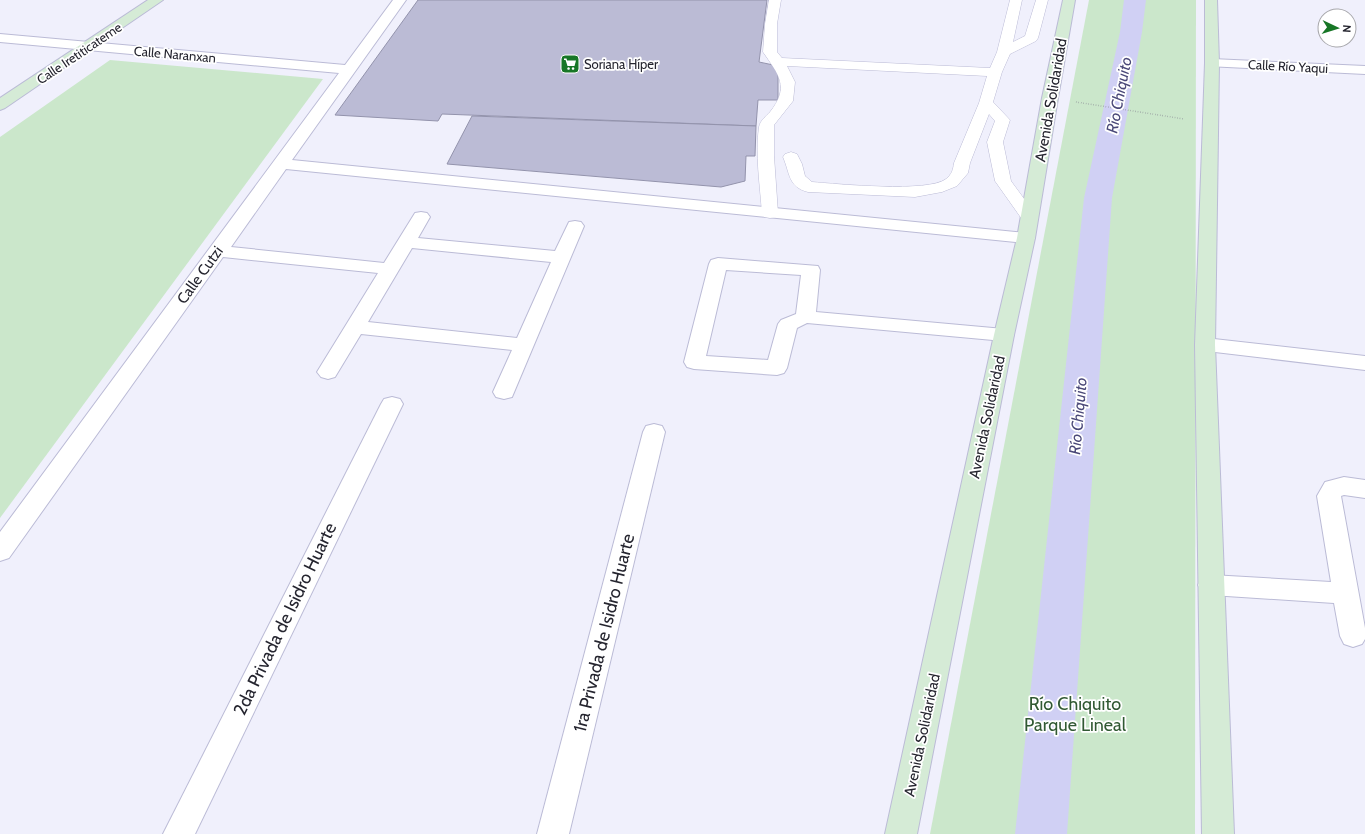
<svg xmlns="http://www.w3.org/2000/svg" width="1365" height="834" font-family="Cabin,sans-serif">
<rect width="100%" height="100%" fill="#f0f0fc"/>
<!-- green -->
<g fill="#cbe7cb">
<polygon points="1089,0 1196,0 1195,834 930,834"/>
<polygon points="110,60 323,79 0,518 0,137"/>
</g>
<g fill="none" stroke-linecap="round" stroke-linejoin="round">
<!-- canal -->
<polygon fill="#d0d0f4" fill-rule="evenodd" points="1124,0 1146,0 1142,32 1112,198 1067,834 1015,834 1084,198 1120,32"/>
</g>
<!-- building -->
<g fill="#bbbbd5" stroke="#9393ac">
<polygon points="418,0 767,0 759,62 778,66 778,100 758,100 756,126 442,114 438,121 335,115"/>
<polygon points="472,116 756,126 755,156 746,156 745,181 721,187 447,164"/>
</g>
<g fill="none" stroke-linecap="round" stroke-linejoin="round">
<!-- lane casing -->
<g stroke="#bbbbd6" stroke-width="1">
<path id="lane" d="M769,0H781L777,24V52L782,58L990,68L997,52L1010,0H1022L1013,42L1025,36L1036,0H1048L1038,38L1036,41L1010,54L1002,72L993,102L1010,120L1003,142L1011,181L1038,218L1036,222L1030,223L1024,222L995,181L987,142L995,121L989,114L970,163L968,173L957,186L942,192L915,197L808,192C788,187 790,173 783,157L785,154L791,152L797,154L802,164L805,176L812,182C838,184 928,193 946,179C952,174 953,170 954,163L979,103L987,76L787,66L795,82L793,101L774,125V156L778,213L776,217L770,218L764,217L762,213C760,185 755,154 759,127C760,121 766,116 770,112C790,87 779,75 763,52L765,24Z"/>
</g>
<!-- street casing -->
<g stroke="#bbbbd6" stroke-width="2">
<g id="street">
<path d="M393,0H406L292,160L1026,233L1032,234L1035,238L1032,242L1026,243L286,169L231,247L384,263L415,213L421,212L427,213L430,217L418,238L555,251L569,222L575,221L581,222L584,226L512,397L504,399L496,397L493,392L512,350L361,334L335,377L328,379L321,377L317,372L378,273L223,257L9,558L0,561V532L339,73L0,42V34L345,65ZM412,248L551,262L517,338L368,322Z"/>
<polygon points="1212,59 1365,66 1365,74 1207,66 1205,63 1207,60"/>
<path d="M718,258L818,266L820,270L816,312L1004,329L1011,330L1014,335L1011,340L1004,341L807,323L797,328L787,368L784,373L777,375L694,369L687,367L684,362L709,264L711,260ZM726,270L801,275L796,314L781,320L778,324L768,360L706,356Z"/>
<polygon points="1205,338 1365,356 1365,370 1198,350 1195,345 1198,340"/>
<polygon points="392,397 400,399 403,404 195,834 163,834 381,404 384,399"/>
<polygon points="654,424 662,426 665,432 569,834 537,834 643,432 646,426"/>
<polygon points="1344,477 1365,480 1365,498 1344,495 1341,496 1365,628 1365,639 1362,644 1353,647 1344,644 1340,636 1334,603 1211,595 1202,592 1198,585 1202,578 1211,575 1331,582 1317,496 1325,482"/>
</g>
</g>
<!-- secondary casing -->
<g stroke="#bbbbd6" stroke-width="2">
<g id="secondary">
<polygon points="148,0 163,0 5,108 0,110 0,98"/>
<polygon points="1063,0 1075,0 1058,98 1035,238 1014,335 917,834 885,834 994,335 1017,238 1042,98"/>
<polygon points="1205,0 1217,0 1219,63 1215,345 1234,834 1202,834 1195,345 1205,63"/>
</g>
</g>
<!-- path -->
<polyline stroke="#8a8a95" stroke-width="1.5" stroke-dasharray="0.5 2" stroke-linecap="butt" points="1076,102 1184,119"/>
<!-- lane -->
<use href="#lane" fill="#fff" fill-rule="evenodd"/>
<!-- street -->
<use href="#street" fill="#fff" fill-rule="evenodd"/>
<!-- secondary -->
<use href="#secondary" fill="#d5ebd6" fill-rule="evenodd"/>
</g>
<!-- icons -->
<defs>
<g id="supermarket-square" transform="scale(1)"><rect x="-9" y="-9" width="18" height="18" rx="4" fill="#177626" stroke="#fff"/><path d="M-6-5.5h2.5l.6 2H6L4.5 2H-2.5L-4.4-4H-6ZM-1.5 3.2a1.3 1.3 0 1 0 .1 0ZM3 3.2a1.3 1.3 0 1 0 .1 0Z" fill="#fff"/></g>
</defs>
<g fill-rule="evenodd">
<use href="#supermarket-square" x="570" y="64"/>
</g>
<g text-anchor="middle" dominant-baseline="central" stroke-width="3.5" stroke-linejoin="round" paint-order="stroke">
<!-- far-street labels -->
<g font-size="13" fill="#25252f" stroke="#fff">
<text transform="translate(79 53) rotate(-34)">Calle Iretiticateme</text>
<text transform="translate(175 54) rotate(5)">Calle Naranxan</text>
<text transform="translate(1288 66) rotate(3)">Calle Río Yaqui</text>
</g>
<!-- far-poi labels -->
<g font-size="13" fill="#25252f" stroke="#fff" text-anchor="start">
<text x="584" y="64">Soriana Híper</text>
</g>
<!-- street labels -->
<g font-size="15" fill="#25252f" stroke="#fff">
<text transform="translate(1051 100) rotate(-80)">Avenida Solidaridad</text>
<text transform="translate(200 275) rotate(-54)">Calle Cutzi</text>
<text transform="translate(987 417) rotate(-78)">Avenida Solidaridad</text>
<text transform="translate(922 735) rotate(-78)">Avenida Solidaridad</text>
</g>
<!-- water labels -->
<g font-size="16" font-style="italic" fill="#4a4878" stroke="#fff">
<text transform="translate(1119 95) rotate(-79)">Río Chiquito</text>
<text transform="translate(1078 416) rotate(-85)">Río Chiquito</text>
</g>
<!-- near-street labels -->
<g font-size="18" fill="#25252f" stroke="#fff">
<text transform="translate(285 619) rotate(-64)">2da Privada de Isidro Huarte</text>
<text transform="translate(604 633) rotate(-76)">1ra Privada de Isidro Huarte</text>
</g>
<!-- near-park labels -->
<g font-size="18" fill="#315933" stroke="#fff">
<text x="1075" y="704">Río Chiquito<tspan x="1075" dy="21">Parque Lineal</tspan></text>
</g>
</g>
<!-- north arrow -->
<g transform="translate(1337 28) rotate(94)"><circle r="19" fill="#ffffff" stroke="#a8a8ac"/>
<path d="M0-3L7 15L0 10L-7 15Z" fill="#177626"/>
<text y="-6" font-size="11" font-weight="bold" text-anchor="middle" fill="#25252f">N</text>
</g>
</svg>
